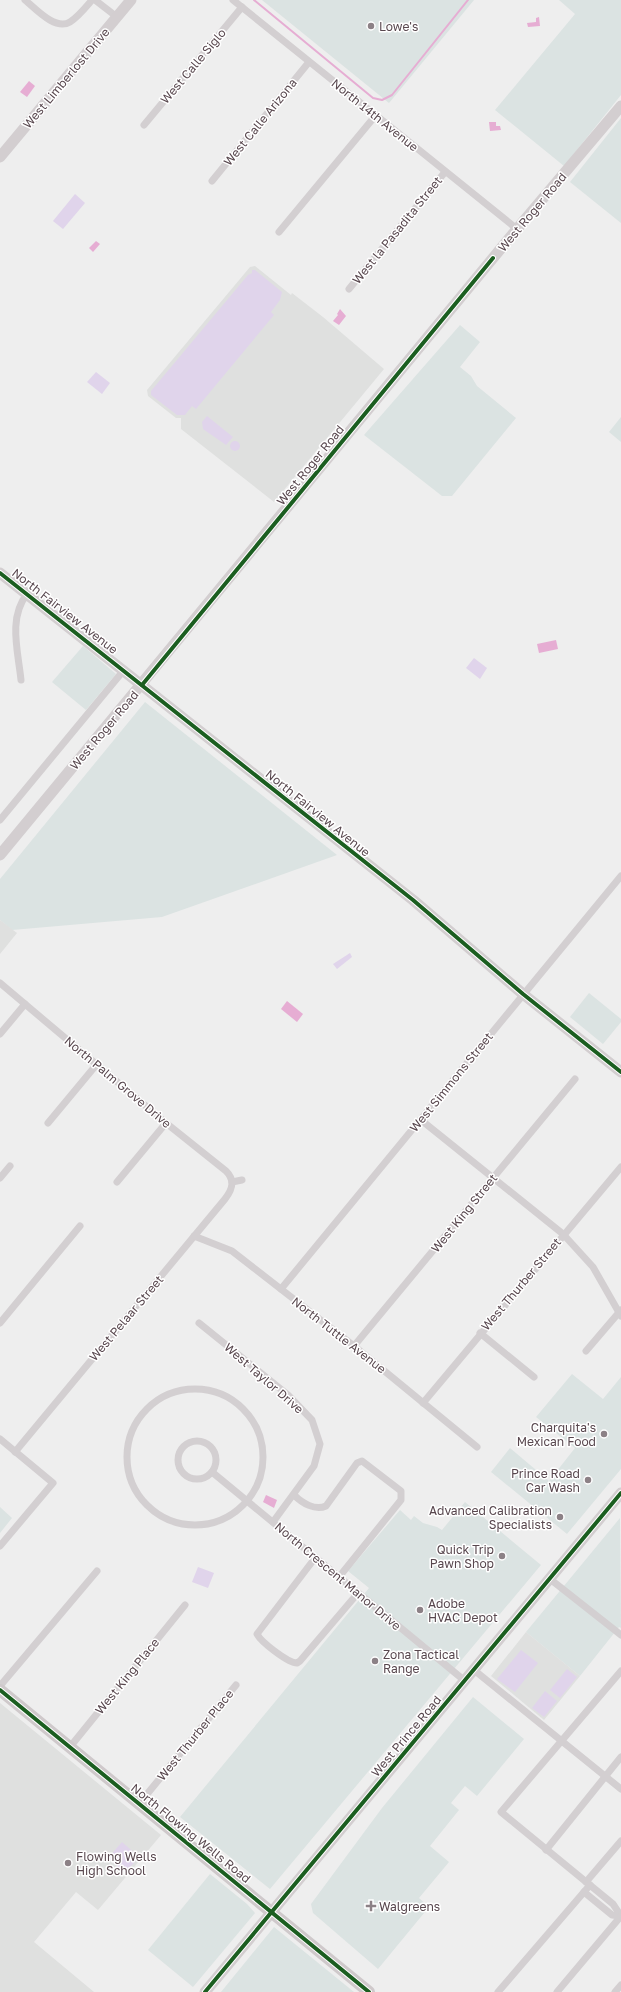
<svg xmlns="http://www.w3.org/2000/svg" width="621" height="1992" font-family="'Golos Text',sans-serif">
<rect width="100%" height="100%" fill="#eee"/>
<!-- commercial -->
<g fill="#dbe3e2">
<polygon points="262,0 474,0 389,103"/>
<polygon points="559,0 621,0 621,95 564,166 495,110 575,14"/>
<polygon points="621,118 621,223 570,182"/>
<polygon points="460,325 480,342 460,367 471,376 477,386 516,418 452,496 442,496 364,435"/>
<polygon points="621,417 621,442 609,432"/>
<polygon points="83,646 116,674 86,710 52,682"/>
<polygon points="145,702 337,855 162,917 12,930 0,920 0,879"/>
<polygon points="589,993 621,1019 621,1022 603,1044 570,1017"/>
<polygon points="572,1374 603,1399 621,1377 621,1469 567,1534 491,1472 510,1448 549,1481 575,1448 536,1417"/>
<polygon points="465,1502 541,1565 270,1889 180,1817 369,1588 348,1571 400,1510 411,1520 414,1516 423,1523 437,1527 442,1530"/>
<polygon points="0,1507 12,1518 0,1533"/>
<polygon points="620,1518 621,1628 619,1627 580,1676 526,1632"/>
<polygon points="473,1697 524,1739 477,1796 465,1786 451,1803 459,1810 430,1846 449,1862 419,1898 429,1907 378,1969 313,1913 311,1904 382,1808"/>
<polygon points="210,1874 247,1904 255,1913 193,1987 148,1950"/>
<polygon points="274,1927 354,1992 221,1992"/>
</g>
<!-- education -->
<g fill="#dfe0df">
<polygon points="255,266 291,295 292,293 323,317 384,369 274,502 181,429 181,418 176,418 148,396 147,390 250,267"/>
<polygon points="0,920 17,933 0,954"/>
<polygon points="526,1632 580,1676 544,1720 491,1676"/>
<polygon points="0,1703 161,1835 98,1910 76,1892 34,1942 94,1992 0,1992"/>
</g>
<!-- green -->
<g fill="#e0d4eb">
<polygon points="75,194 85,203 63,229 53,221"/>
<polygon points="252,270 255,270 282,292 280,300 271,312 274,315 196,409 192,406 185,415 177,415 151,395 151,391 248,275 252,273"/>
<polygon points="96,372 110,383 102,394 87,382"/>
<polygon points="207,416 233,437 226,445 203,429 202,422"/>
<circle cx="235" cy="446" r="5"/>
<polygon points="474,658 487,668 480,679 466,668"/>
<polygon points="350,953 352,957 337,969 333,964"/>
<polygon points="198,1567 214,1573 208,1588 192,1582"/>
<polygon points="521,1650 538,1663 515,1692 497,1679"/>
<polygon points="567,1669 577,1677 560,1698 550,1690"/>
<polygon points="545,1691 557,1701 544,1717 532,1708"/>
<polygon points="122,1842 139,1857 125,1873 108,1858"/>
</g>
<!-- water -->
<g fill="#e6add3">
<polygon points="539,17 540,26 528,27 527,23 536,22 536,18"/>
<polygon points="29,81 35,86 27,97 20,92"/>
<polygon points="489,122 496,122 496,126 500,126 501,130 490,131"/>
<polygon points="96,241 100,244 93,252 89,248"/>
<polygon points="340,309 346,316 339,325 333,321 338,315 337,314"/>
<polygon points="556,640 558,649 539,653 537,644"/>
<polygon points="287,1001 303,1014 297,1022 281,1009"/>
<polygon points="266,1495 277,1500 274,1508 263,1502"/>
</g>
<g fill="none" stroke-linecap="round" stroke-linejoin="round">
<!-- stream -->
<polyline stroke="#e6add3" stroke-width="2" points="254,0 373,98 382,100 392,95 468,0"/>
<!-- street -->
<g stroke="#d3cfd1" stroke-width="7">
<path d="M25,0C35,8 55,31 70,22C78,17 86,7 92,0"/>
<polyline points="95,0 117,17"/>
<polyline points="233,0 517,229"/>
<polyline points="144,125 242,7"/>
<polyline points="212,181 309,62"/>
<polyline points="279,232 376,115"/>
<polyline points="349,289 445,172"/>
<path d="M21,680C18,651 8,618 27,594"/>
<polyline points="0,820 124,670"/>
<path d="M0,983L166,1123L226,1171C235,1180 233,1189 225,1199L15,1452"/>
<polyline points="0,1034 25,1004"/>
<polyline points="421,1120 563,1234 593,1267 621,1316"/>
<polyline points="48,1123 97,1064"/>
<polyline points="0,1178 10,1166"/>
<polyline points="117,1182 166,1123"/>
<polyline points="232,1182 242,1180"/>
<polyline points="194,1236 232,1251 354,1346 477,1447"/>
<polyline points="281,1289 621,876"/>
<polyline points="0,1323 80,1226"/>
<polyline points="199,1323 288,1395 312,1420 320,1444 314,1466 273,1522"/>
<polyline points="480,1333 534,1377"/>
<polyline points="354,1346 575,1079"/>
<polyline points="586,1351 621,1310"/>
<circle cx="195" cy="1457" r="68"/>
<polyline points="423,1403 621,1167"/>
<polyline points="0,1439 53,1483 0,1546"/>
<circle cx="197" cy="1460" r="19"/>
<polyline points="212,1472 465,1681"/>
<path d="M294,1495C302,1503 315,1511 326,1506L357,1463L362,1461L401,1491V1500L339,1577"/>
<path d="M315,1558L257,1634C261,1642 288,1663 297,1663L300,1661L358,1593"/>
<polyline points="550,1579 621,1635"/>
<polyline points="474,1670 621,1789"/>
<polyline points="621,1671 501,1812 613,1904 621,1916"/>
<polyline points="0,1686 97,1571"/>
<polyline points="70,1747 185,1605"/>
<polyline points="139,1804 236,1685"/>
<polyline points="546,1850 621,1757"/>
<polyline points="586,1882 621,1841"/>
<polyline points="584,1892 612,1915 621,1916"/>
<polyline points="498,1992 590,1885"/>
<polyline points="557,1992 621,1916"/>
<polyline points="615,1992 621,1985"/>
</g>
<!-- secondary -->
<g stroke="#d3ced0" stroke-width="11">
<polyline points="0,157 131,0"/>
<polyline points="0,573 413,900 523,994 621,1072"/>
<polyline points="0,855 517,229 621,106"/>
<polyline points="205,1992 621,1493"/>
</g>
<!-- primary -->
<polyline stroke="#cfc9cb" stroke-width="12" points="0,1690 369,1992"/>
<!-- cycleway casing -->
<g stroke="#fff" stroke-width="6">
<g id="cycleway">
<polyline points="0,573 413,900 523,994 621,1072"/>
<polyline points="142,685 493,258"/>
<polyline points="0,1690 369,1992"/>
<polyline points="205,1992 621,1493"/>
</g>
</g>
<!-- cycleway -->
<use href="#cycleway" stroke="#1b5e20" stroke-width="4"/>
</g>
<!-- markers -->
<g fill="#8c8186" stroke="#fff" stroke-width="1.5">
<circle cx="371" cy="26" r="4"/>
<circle cx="604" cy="1434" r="4"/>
<circle cx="588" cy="1480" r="4"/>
<circle cx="560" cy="1517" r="4"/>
<circle cx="502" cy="1556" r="4"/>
<circle cx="420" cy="1610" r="4"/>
<circle cx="375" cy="1661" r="4"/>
<circle cx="68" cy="1863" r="4"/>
<path d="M369 1900h4v4h4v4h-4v4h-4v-4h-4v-4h4z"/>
</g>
<g text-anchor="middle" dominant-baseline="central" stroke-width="3" stroke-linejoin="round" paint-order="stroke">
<!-- poi labels -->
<g font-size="12" fill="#58474e" stroke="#fff" text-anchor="start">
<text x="379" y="26">Lowe's</text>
<text x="596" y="1427" text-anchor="end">Charquita's<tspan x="596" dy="14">Mexican Food</tspan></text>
<text x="580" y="1473" text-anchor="end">Prince Road<tspan x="580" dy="14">Car Wash</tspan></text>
<text x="552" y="1510" text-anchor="end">Advanced Calibration<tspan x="552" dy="14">Specialists</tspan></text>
<text x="494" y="1549" text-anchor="end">Quick Trip<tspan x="494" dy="14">Pawn Shop</tspan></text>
<text x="428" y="1603">Adobe<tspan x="428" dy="14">HVAC Depot</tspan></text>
<text x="383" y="1654">Zona Tactical<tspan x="383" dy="14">Range</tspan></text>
<text x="76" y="1856">Flowing Wells<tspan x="76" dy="14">High School</tspan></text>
<text x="379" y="1906">Walgreens</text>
</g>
<!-- street labels -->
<g font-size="12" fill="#58474e" stroke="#fff">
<text transform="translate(193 66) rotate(-50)">West Calle Siglo</text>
<text transform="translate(66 78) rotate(-50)">West Limberlost Drive</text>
<text transform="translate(375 115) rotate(39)">North 14th Avenue</text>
<text transform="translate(260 122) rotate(-51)">West Calle Arizona</text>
<text transform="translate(532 212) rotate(-50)">West Roger Road</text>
<text transform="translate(397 230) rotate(-51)">West la Pasadita Street</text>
<text transform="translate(310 465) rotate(-51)">West Roger Road</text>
<text transform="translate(65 611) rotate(38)">North Fairview Avenue</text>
<text transform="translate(104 730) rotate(-50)">West Roger Road</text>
<text transform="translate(318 813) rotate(39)">North Fairview Avenue</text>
<text transform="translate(118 1082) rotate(40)">North Palm Grove Drive</text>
<text transform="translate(451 1082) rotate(-51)">West Simmons Street</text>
<text transform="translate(464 1213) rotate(-51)">West King Street</text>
<text transform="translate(521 1284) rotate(-50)">West Thurber Street</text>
<text transform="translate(126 1318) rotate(-50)">West Pelaar Street</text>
<text transform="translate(339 1335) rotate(38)">North Tuttle Avenue</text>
<text transform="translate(264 1378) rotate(41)">West Taylor Drive</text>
<text transform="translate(338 1576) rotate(40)">North Crescent Manor Drive</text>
<text transform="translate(127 1676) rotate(-51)">West King Place</text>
<text transform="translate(195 1735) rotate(-51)">West Thurber Place</text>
<text transform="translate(406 1736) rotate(-50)">West Prince Road</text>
<text transform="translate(191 1833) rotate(39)">North Flowing Wells Road</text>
</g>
</g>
</svg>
